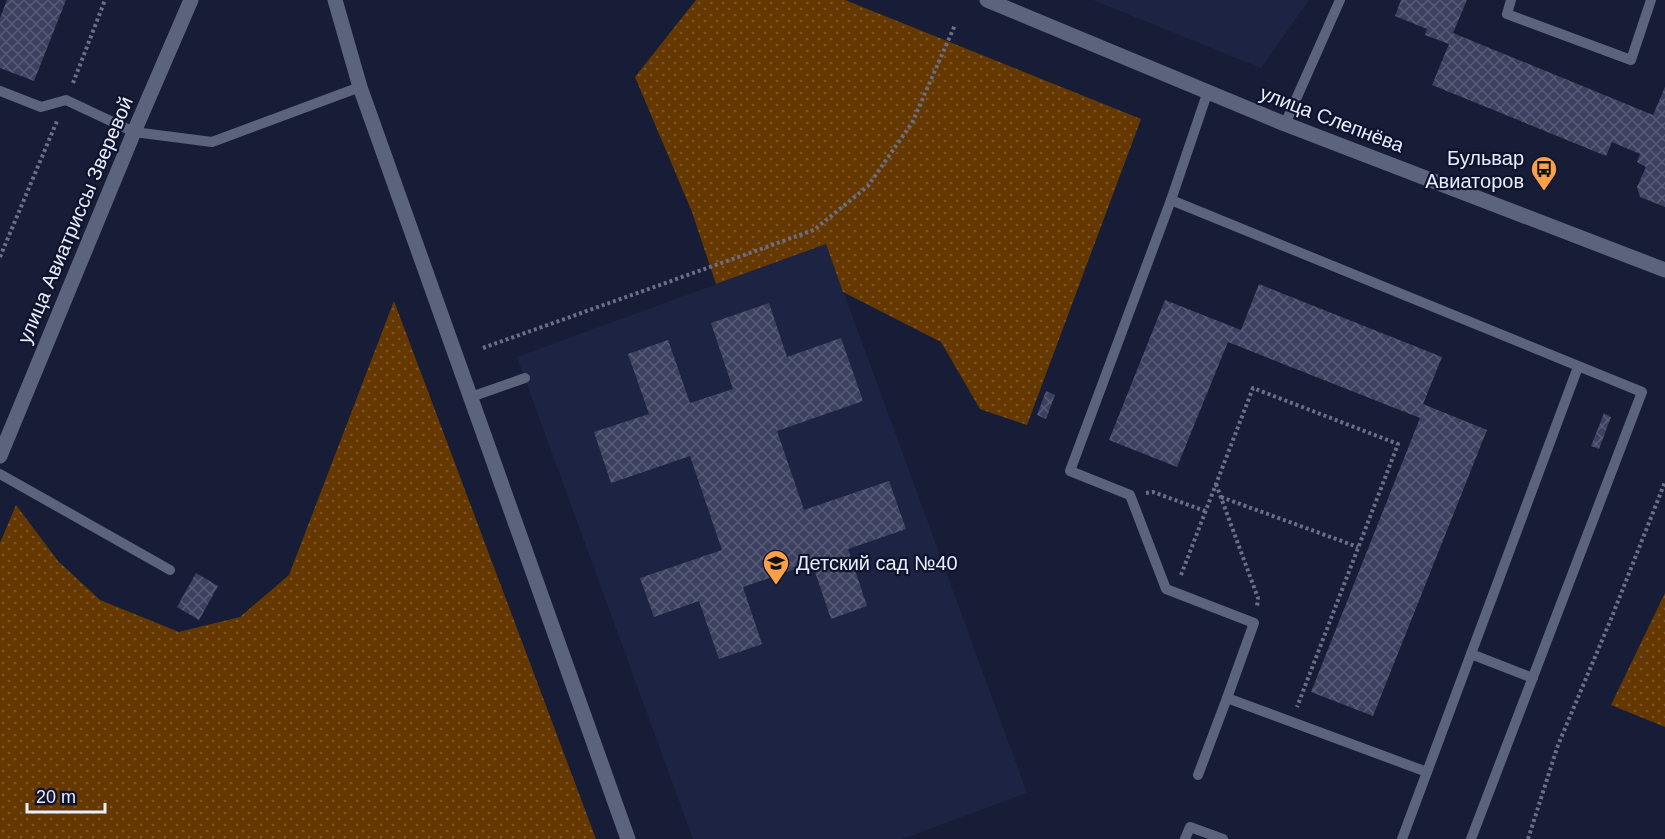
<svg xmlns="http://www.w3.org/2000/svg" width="1665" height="839" font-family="Helvetica,sans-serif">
<defs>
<pattern id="grass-dots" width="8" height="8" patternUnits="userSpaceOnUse" patternTransform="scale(1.5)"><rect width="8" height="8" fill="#653801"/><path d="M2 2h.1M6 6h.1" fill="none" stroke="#7b5527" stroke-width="1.8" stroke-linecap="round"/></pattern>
<pattern id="building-cross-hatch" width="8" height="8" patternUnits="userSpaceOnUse" patternTransform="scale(1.5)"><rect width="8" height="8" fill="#3b415e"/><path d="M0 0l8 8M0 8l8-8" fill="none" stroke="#575d76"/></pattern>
</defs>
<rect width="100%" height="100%" fill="#171d36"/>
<!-- built -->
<g fill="#1d2443">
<polygon points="1093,0 1309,0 1261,68"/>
<polygon points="826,244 1027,793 902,839 693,839 517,357"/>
</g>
<!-- grass -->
<g fill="url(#grass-dots)">
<polygon points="696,0 845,0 1141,119 1027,425 980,409 941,342 843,292 826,244 716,284 692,212 635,77"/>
<polygon points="394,301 596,839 0,839 0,543 16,505 58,561 100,600 179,632 240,617 289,575"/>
<polygon points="1665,593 1665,727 1611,705"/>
</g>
<!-- building -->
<g fill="url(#building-cross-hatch)">
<polygon points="7,0 66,0 34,81 0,68 0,18"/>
<polygon points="1401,0 1467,0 1453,33 1653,115 1665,87 1665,207 1640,197 1637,187 1646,167 1637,162 1640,154 1612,142 1606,156 1432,85 1449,44 1425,35 1427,29 1395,16"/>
<polygon points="1259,284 1442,357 1423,404 1487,430 1373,716 1311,692 1420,418 1228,342 1177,467 1109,440 1165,300 1241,330"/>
<polygon points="769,303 787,357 841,338 863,401 777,431 804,510 889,481 906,529 848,549 867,606 831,619 812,563 743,587 762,644 719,659 699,601 654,617 640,578 722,550 690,456 611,483 594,432 649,414 628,354 668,340 690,403 733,389 711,323"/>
<polygon points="1046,391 1055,395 1046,419 1037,415"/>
<polygon points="1604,413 1611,417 1599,449 1591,446"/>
<polygon points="196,573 218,586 199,620 177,607"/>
</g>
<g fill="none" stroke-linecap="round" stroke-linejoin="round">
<!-- path -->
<g stroke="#6a6f86" stroke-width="4" stroke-dasharray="3 3" stroke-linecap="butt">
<polyline points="73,83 105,0"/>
<polyline points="0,257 57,121"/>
<polyline points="483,348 814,230 868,186 912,123 955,25"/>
<polyline points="1216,484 1258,598 1257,607"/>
<polyline points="1146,493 1153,492 1205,511"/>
<polyline points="1221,497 1358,547"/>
<polyline points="1181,575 1253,388 1398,444 1297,707"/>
<polyline points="1528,839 1558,745 1611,619 1665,482"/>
</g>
<!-- service -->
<g stroke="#5c637d" stroke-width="10">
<polyline points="1511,0 1507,14 1631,60 1651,0"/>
<polyline points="0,91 41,107 66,100 134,132 212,142 360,87"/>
<polyline points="1208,91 1171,200 1642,392 1471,839"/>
<polyline points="1285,124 1340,0"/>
<polyline points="1171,200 1070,471 1130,495 1166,589 1254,623 1227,698 1427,772"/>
<polyline points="471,397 525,378"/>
<polyline points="0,474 170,570"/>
<polyline points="1471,654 1533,678"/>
<polyline points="1198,775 1227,698"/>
<polyline points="1185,839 1190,827 1223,839"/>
<polyline points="1402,839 1578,367"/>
</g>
<!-- minor -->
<g stroke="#5c637d" stroke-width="15">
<polyline points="987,0 1285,124 1665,270"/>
<polyline points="0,456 134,132 191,0"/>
</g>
<!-- tertiary -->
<polyline stroke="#5c637d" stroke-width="15" points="335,0 360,87 628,839"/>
</g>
<!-- icons -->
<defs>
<g id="bus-pin" transform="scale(1.35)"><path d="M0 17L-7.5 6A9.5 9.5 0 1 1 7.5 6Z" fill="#f8a04b" stroke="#0f132c"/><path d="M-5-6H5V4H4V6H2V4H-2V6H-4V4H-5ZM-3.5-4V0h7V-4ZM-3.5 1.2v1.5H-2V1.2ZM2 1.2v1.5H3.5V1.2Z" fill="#111"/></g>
<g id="school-pin" transform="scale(1.35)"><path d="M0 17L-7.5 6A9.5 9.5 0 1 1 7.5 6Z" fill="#f8a04b" stroke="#0f132c"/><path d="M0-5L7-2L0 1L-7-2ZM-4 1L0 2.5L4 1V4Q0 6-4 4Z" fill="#111"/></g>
</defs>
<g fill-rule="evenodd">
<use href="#bus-pin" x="1544" y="169"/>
<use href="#school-pin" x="776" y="563"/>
</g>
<g text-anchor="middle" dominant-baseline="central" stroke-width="4.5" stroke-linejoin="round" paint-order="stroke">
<!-- street labels -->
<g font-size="20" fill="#e8edff" stroke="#0f132c">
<text transform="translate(1332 119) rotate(21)">улица Слепнёва</text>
<text transform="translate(75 220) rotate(-67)">улица Авиатриссы Зверевой</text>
</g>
<!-- poi labels -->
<g font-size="20" fill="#e8edff" stroke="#0f132c" text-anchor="end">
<text x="1524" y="158">Бульвар<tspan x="1524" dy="23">Авиаторов</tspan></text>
<text x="796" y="563" text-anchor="start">Детский сад №40</text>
</g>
</g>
<!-- scale -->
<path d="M27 803v9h78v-9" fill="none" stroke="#e8edff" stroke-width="3"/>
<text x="36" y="803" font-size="18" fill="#e8edff" stroke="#0f132c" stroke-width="4.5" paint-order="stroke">20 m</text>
</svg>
